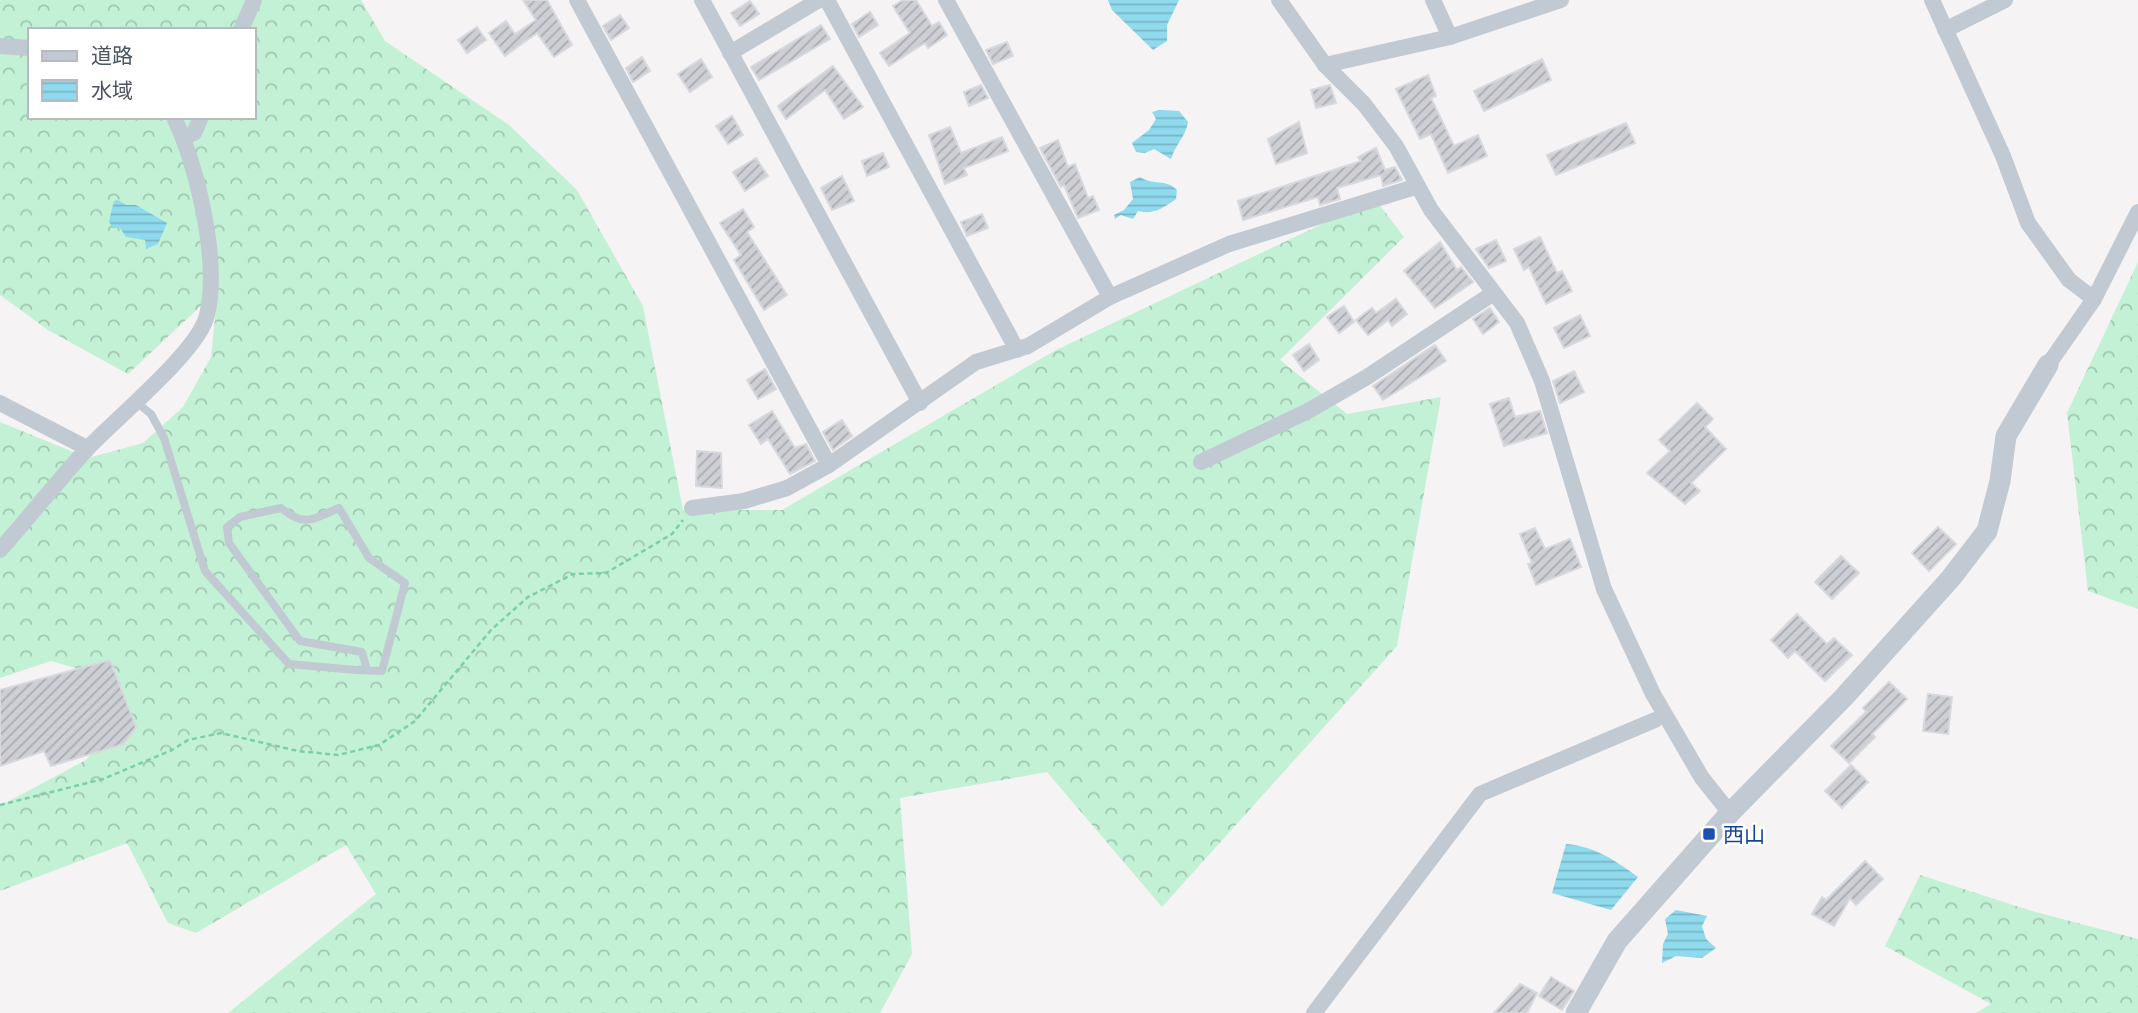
<svg xmlns="http://www.w3.org/2000/svg" width="2138" height="1013" font-family="Ubuntu,'Noto Sans JP',sans-serif">
<defs>
<pattern id="forest-crowns" width="20" height="18" patternUnits="userSpaceOnUse" patternTransform="scale(1.75)"><rect width="20" height="18" fill="#c3f1d5"/><path d="M2 6a3 3 0 1 1 6 0M12 15a3 3 0 1 1 6 0" fill="none" stroke="#a0c6b0"/></pattern>
<pattern id="water-rules" width="6" height="5" patternUnits="userSpaceOnUse" patternTransform="scale(1.75)"><rect width="6" height="5" fill="#90daee"/><path d="M0 2.5h6" fill="none" stroke="#78b4c4"/></pattern>
<pattern id="building-hatch" width="6" height="6" patternUnits="userSpaceOnUse" patternTransform="scale(1.75)"><rect width="6" height="6" fill="#cdcfd5"/><path d="M-1 1l2-2M0 6l6-6M5 7l2-2" fill="none" stroke="#a8abb0"/></pattern>
</defs>
<rect width="100%" height="100%" fill="#f5f3f3"/>
<!-- forest -->
<g fill="url(#forest-crowns)" fill-rule="evenodd">
<path d="M0,0H361L385,41L509,125L577,190L643,306L683,510H782L1056,350L1375,199L1404,237L1280,360L1347,414L1441,397L1397,646L1162,907L1047,772L900,798L912,954L880,1013H228L376,894L346,845L196,933L168,923L127,843L0,891V806L86,760L111,728L96,674L51,661L0,678V422L88,458L143,443L183,407L211,357L218,290L128,374L48,330L0,295ZM30,30H254V117H30Z"/>
<polygon points="2138,262 2138,609 2088,591 2067,413"/>
<polygon points="1920,875 2032,911 2138,939 2138,1013 1976,1013 1991,1004 1885,946"/>
</g>
<!-- water -->
<g fill="url(#water-rules)">
<polygon points="1108,0 1179,0 1167,25 1167,41 1153,50 1112,10"/>
<path d="M1159,110L1179,111L1188,122C1186,136 1175,145 1171,159L1154,149L1145,153L1136,152L1132,143L1149,130L1156,119L1152,112Z"/>
<path d="M1140,177C1154,186 1165,178 1177,190L1176,199C1163,208 1154,215 1138,211L1133,219L1121,215L1115,219L1114,215L1124,210L1133,199L1130,182Z"/>
<polygon points="118,200 126,205 136,205 167,223 158,244 146,249 145,240 126,237 120,228 112,228 109,221 114,201"/>
<path d="M1566,844C1594,846 1616,861 1638,877L1611,910L1552,893Z"/>
<polygon points="1676,910 1707,916 1702,926 1706,939 1716,948 1702,958 1676,956 1662,963 1663,944 1668,934 1665,919"/>
</g>
<!-- building -->
<g fill="url(#building-hatch)" stroke="#d7d9de" stroke-width="2">
<polygon points="523,0 547,0 572,45 554,57 537,33 505,56 489,33 506,21 515,34 536,20"/>
<polygon points="903,0 916,0 932,26 939,22 947,35 928,48 925,43 889,66 880,53 910,33 893,6"/>
<polygon points="750,1 759,14 740,26 731,13"/>
<polygon points="870,12 878,25 859,37 852,24"/>
<polygon points="620,15 629,28 611,40 603,26"/>
<polygon points="821,25 830,39 759,80 751,67"/>
<polygon points="477,27 486,40 467,53 458,40"/>
<polygon points="1007,42 1013,56 993,64 986,50"/>
<polygon points="642,57 650,71 633,82 626,68"/>
<polygon points="701,59 712,77 690,92 678,74"/>
<polygon points="1542,59 1551,80 1484,111 1474,91"/>
<polygon points="833,66 863,107 844,119 825,90 786,119 778,106"/>
<polygon points="1428,75 1436,96 1431,98 1454,146 1478,135 1487,156 1448,173 1431,134 1420,139 1396,89"/>
<polygon points="981,85 988,98 969,106 964,92"/>
<polygon points="1330,85 1336,103 1316,108 1311,90"/>
<polygon points="732,116 743,135 728,144 716,126"/>
<polygon points="1299,122 1307,153 1276,164 1268,139"/>
<polygon points="1626,123 1635,143 1556,175 1547,155"/>
<polygon points="950,127 961,153 1002,137 1008,151 964,168 967,175 945,184 929,135"/>
<polygon points="1058,140 1068,167 1075,164 1088,198 1093,196 1099,210 1078,218 1064,185 1061,187 1040,148"/>
<polygon points="1376,148 1385,170 1395,167 1402,180 1383,186 1381,175 1337,188 1340,199 1320,205 1318,197 1243,220 1238,201 1361,161 1358,157"/>
<polygon points="883,153 889,167 867,176 862,161"/>
<polygon points="756,158 768,176 745,191 733,172"/>
<polygon points="842,176 854,201 832,210 821,188"/>
<polygon points="743,209 754,227 747,232 787,295 764,310 734,260 741,255 720,223"/>
<polygon points="982,214 988,228 967,236 961,222"/>
<polygon points="1540,237 1557,273 1562,271 1572,291 1546,304 1529,267 1524,270 1514,249"/>
<polygon points="1496,240 1506,261 1489,268 1476,249"/>
<polygon points="1440,242 1457,270 1461,267 1473,282 1435,308 1404,271"/>
<polygon points="1396,299 1407,314 1392,326 1388,320 1368,335 1356,320 1372,308 1376,313"/>
<polygon points="1344,306 1354,322 1339,333 1327,317"/>
<polygon points="1490,308 1499,322 1483,334 1473,319"/>
<polygon points="1580,315 1590,336 1564,348 1554,328"/>
<polygon points="1309,344 1319,360 1304,371 1293,355"/>
<polygon points="1435,345 1446,361 1383,400 1373,386"/>
<polygon points="765,369 776,389 758,399 747,380"/>
<polygon points="1574,371 1584,392 1560,403 1553,381"/>
<polygon points="1509,398 1515,417 1540,411 1547,433 1504,446 1490,404"/>
<polygon points="1697,403 1713,419 1705,427 1726,449 1691,483 1700,491 1685,504 1647,473 1670,451 1659,440"/>
<polygon points="772,411 795,448 806,444 815,461 790,474 768,439 761,444 749,425"/>
<polygon points="842,420 852,436 833,450 823,432"/>
<polygon points="697,451 721,453 722,488 696,486"/>
<polygon points="1938,527 1956,544 1929,571 1912,553"/>
<polygon points="1535,528 1545,549 1570,539 1581,567 1536,585 1528,564 1532,563 1520,534"/>
<polygon points="1841,556 1859,573 1832,599 1815,582"/>
<polygon points="1797,614 1827,644 1834,638 1852,655 1825,681 1795,651 1788,658 1771,640"/>
<polygon points="110,660 136,727 124,744 51,766 44,751 0,766 0,690"/>
<polygon points="1889,682 1907,699 1872,734 1875,737 1849,763 1831,746 1866,712 1863,708"/>
<polygon points="1928,694 1952,697 1948,734 1923,731"/>
<polygon points="1851,765 1868,782 1842,808 1825,791"/>
<polygon points="1865,861 1883,879 1856,905 1850,898 1834,926 1812,914 1822,897 1826,900"/>
<polygon points="1551,977 1574,991 1562,1010 1539,996"/>
<polygon points="1520,984 1537,993 1527,1013 1494,1013"/>
</g>
<g fill="none" stroke-linecap="round" stroke-linejoin="round">
<!-- path -->
<polyline stroke="#7ad0a6" stroke-width="2.5" stroke-dasharray="5 3.5" stroke-linecap="butt" points="0,805 103,779 172,750 188,740 221,733 298,751 338,755 379,745 415,721 491,630 528,597 573,574 606,573 672,534 683,520"/>
<!-- service -->
<path stroke="#c1cad2" stroke-width="8" d="M136,402L151,414L164,438L205,571L289,664L356,670L382,671L405,583L369,558L339,508C313,519 305,528 281,508L240,517L227,527L229,543L300,641L362,652L367,670"/>
<!-- minor -->
<g stroke="#c1cad2" stroke-width="16">
<polyline points="577,0 829,465"/>
<polyline points="702,0 920,403"/>
<polyline points="827,0 1017,350"/>
<polyline points="946,0 1110,297"/>
<polyline points="1279,0 1325,65 1364,104 1396,146 1431,210 1517,323 1542,381 1604,589 1653,694 1702,778 1730,813"/>
<polyline points="1433,0 1450,37"/>
<polyline points="1932,0 2003,156 2028,223 2069,280 2094,299"/>
<polyline points="241,30 254,0"/>
<polyline points="1945,30 2005,0"/>
<polyline points="0,46 30,48"/>
<polyline points="730,53 819,0"/>
<polyline points="1325,65 1450,37 1561,0"/>
<polyline points="183,137 194,133 201,117"/>
<polyline points="2048,365 2094,299 2138,212"/>
<polyline points="0,403 87,448"/>
<polyline points="1201,462 1308,411 1367,377 1492,294"/>
<polyline points="692,508 744,501 787,488 829,465 976,362 1028,346 1110,297 1229,244 1415,187"/>
<path d="M0,550C29,517 57,482 87,449C115,419 199,351 207,315C220,260 197,167 174,117"/>
<polyline points="1314,1013 1480,794 1655,720"/>
</g>
<!-- tertiary -->
<polyline stroke="#c1cad2" stroke-width="21" points="1576,1013 1617,941 1730,813 1844,697 1951,578 1987,531 2000,481 2006,436 2048,365"/>
</g>
<!-- markers -->
<rect fill="#1a4fb4" stroke="#fff" stroke-width="2.5" x="1702" y="827" width="14" height="14" rx="3.5"/>
<g text-anchor="middle" dominant-baseline="central" stroke-width="5" stroke-linejoin="round" paint-order="stroke">
<!-- transit labels -->
<g font-size="21" fill="#164399" stroke="#fff" text-anchor="start">
<text x="1723" y="834">西山</text>
</g>
</g>
<!-- legend -->
<rect x="28" y="28" width="228" height="91" fill="#ffffff" stroke="#b7bbc0" stroke-width="2"/>
<rect x="42" y="51" width="35" height="10" fill="#c1cad2" stroke="#b7bbc0" stroke-width="2"/>
<text x="91" y="63" font-size="21" fill="#4a5661">道路</text>
<rect x="42" y="80" width="35" height="21" fill="url(#water-rules)" stroke="#b7bbc0" stroke-width="2"/>
<text x="91" y="98" font-size="21" fill="#4a5661">水域</text>
</svg>
